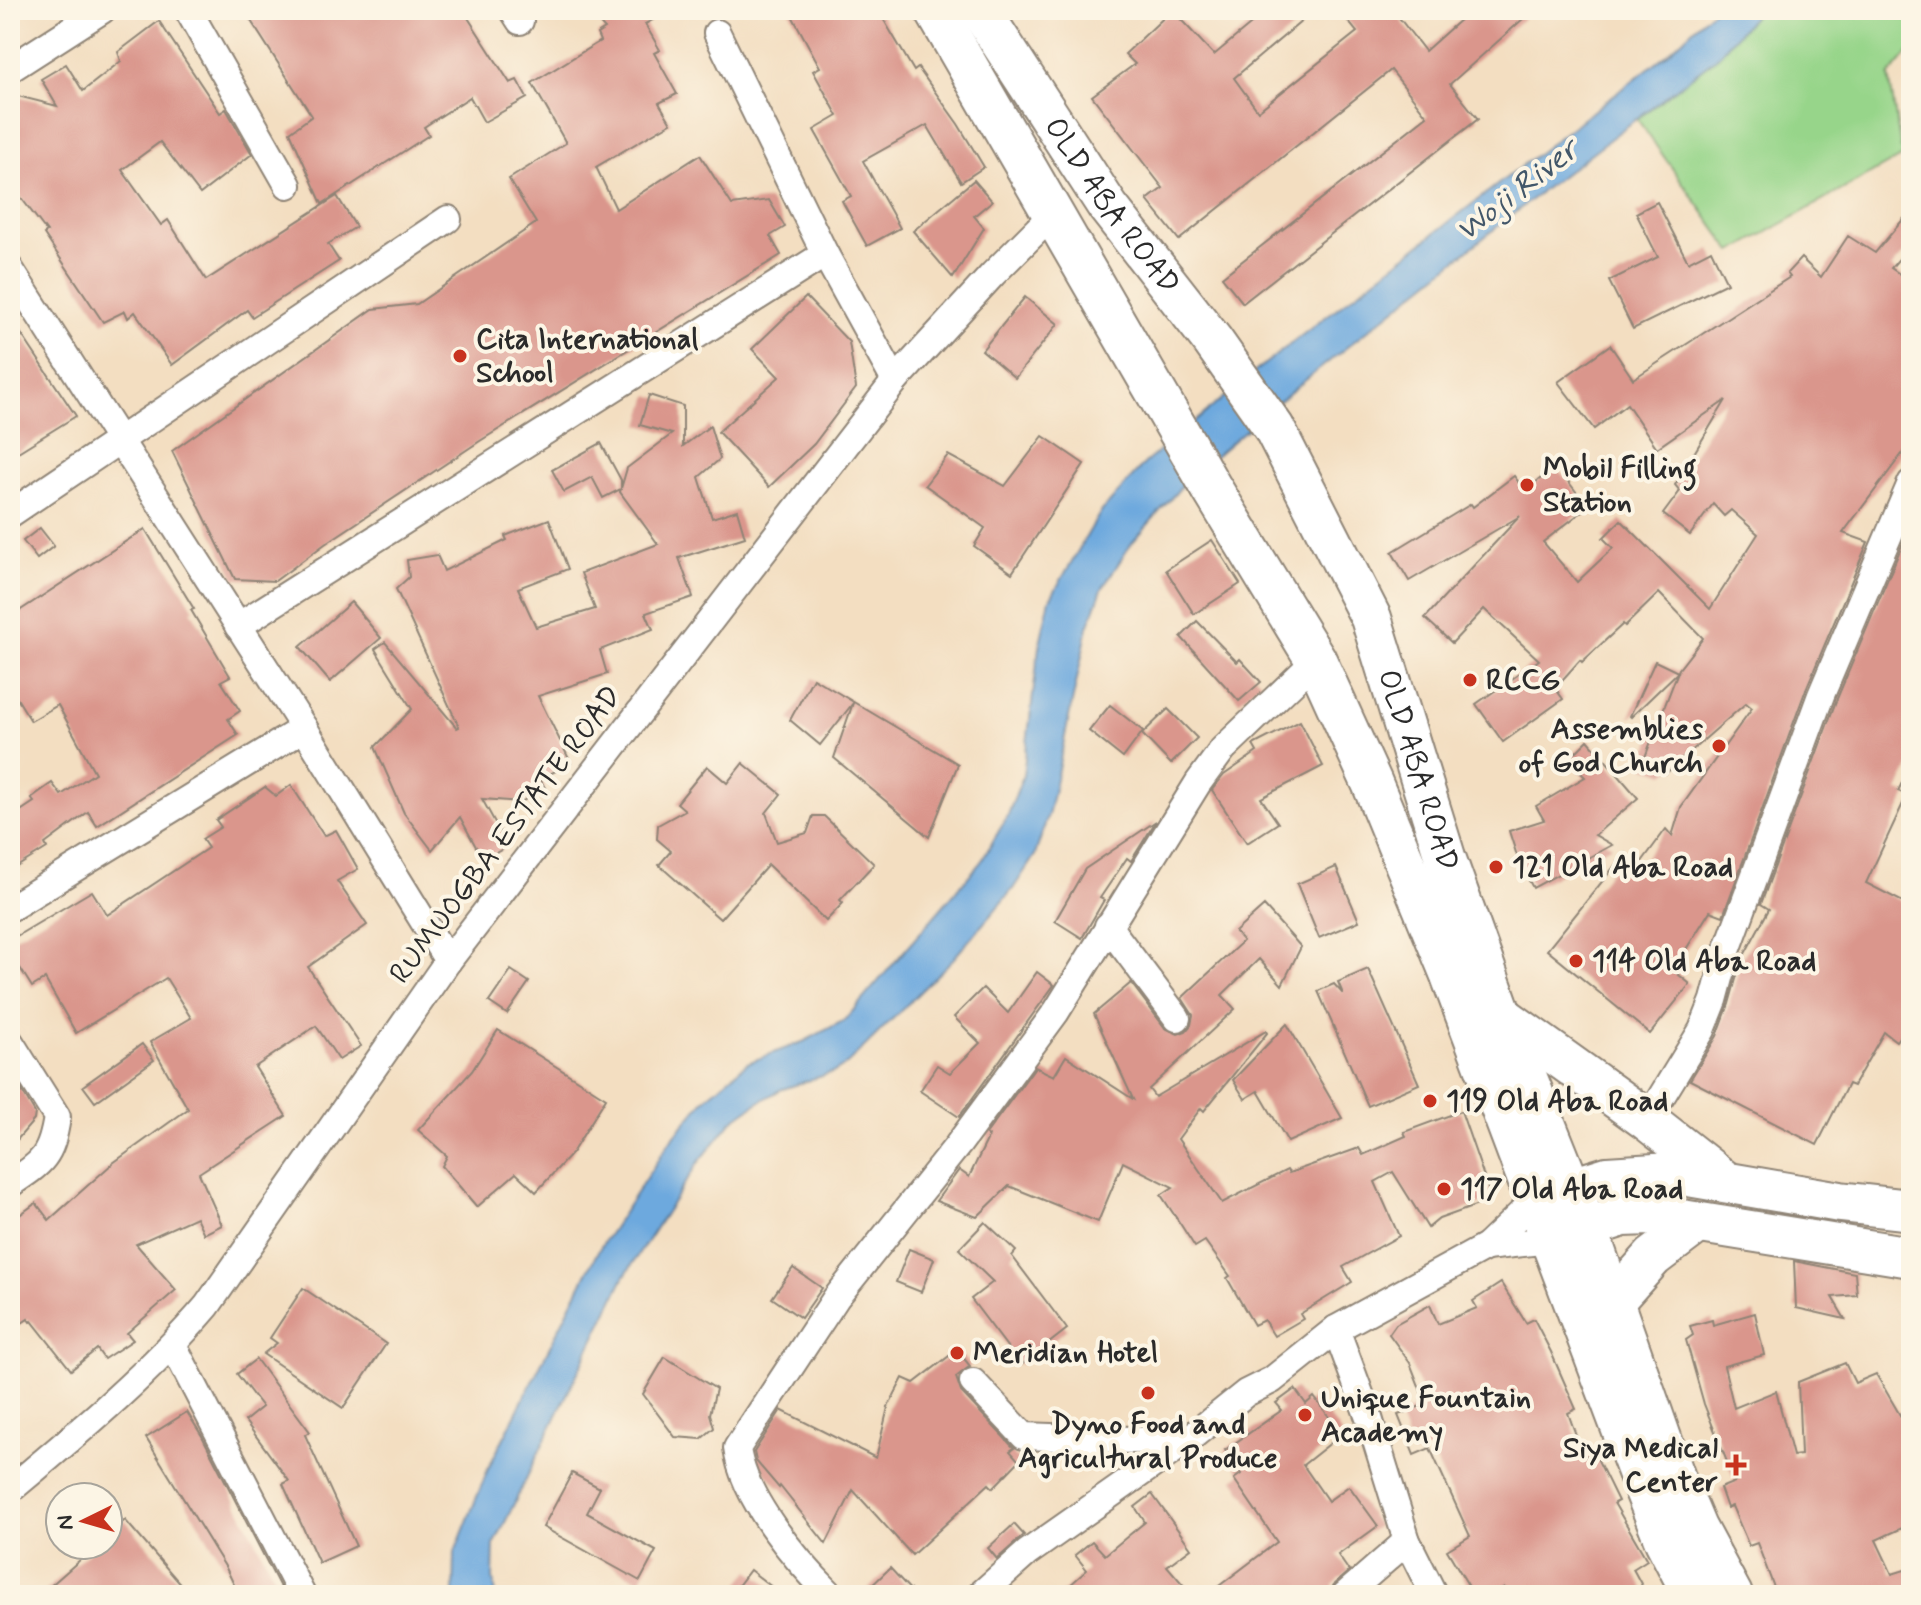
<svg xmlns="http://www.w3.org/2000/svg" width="1921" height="1605" font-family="Mynerve,sans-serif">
<rect width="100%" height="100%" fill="#fcf5e5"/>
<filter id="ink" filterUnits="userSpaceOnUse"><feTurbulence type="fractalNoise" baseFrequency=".0125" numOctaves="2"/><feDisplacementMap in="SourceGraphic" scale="16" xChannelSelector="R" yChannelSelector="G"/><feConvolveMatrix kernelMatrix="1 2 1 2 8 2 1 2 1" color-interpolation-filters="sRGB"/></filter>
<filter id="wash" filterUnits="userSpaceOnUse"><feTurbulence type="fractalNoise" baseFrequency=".006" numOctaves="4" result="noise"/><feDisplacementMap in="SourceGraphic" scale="32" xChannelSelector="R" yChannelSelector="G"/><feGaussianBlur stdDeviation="1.8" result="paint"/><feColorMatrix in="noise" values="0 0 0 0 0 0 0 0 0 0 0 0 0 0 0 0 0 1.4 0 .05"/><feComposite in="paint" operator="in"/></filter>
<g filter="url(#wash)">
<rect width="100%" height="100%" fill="#f3dec1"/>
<!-- green -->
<polygon fill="#97d58a" stroke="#61805a" stroke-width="2" points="1759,10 1911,10 1911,50 1889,76 1902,156 1732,252 1637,119 1716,58"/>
<!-- water -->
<polygon fill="#6da9de" stroke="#4c6a84" stroke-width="2" points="1713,10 1759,10 1716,58 1547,187 1282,399 1187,480 1131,544 1102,589 1088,627 1049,812 1035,855 1013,889 953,959 847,1064 834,1072 780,1090 753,1106 732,1121 698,1163 624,1277 494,1545 493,1578 496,1595 454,1595 455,1552 488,1469 598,1251 671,1140 705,1099 747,1063 805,1041 845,1020 981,862 1008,815 1023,775 1039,647 1050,599 1100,513 1145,463 1262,366 1667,54"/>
<g id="blocks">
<!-- building -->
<g fill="#da968c">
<polygon points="244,10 463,10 510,83 517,80 527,98 484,122 470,97 424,127 429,135 322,204 290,132 312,116"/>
<polygon points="588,10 671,10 645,24 660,50 654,53 677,94 659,103 671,123 596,167 616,209 700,155 732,205 769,200 785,227 770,236 781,255 480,441 325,544 275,581 235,579 172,451 373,309 417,304 536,223 509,179 566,143 532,83 600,41 597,34 605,29"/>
<polygon points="789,10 878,10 914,71 918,68 958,124 984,167 961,182 927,125 863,161 900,228 867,246 842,201 851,196 814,130 838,116 813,71 820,67"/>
<polygon points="1172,10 1214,55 1268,10 1315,10 1234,78 1258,111 1357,32 1339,10 1393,10 1425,51 1471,10 1533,10 1450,84 1478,119 1243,303 1222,277 1427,116 1391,70 1179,240 1147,200 1163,188 1092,96 1135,64 1125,54"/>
<polygon points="159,21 220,113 226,109 252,154 200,194 160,142 122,170 161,225 168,220 206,280 337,196 356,227 328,244 339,261 252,317 247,310 172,365 135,312 128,318 125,311 103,322 44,234 47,232 10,183 10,94 57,106 41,79 66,64 83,91 121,61 118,52"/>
<polygon points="974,180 992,201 974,216 984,228 953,278 913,231"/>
<polygon points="1657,202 1688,262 1711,250 1727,283 1633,329 1609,281 1658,257 1636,213"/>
<polygon points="1911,210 1911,245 1891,268 1911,282 1911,442 1843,533 1868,542 1806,689 1723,916 1710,911 1673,970 1690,984 1650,1034 1547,950 1625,853 1641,863 1666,829 1672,836 1681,807 1752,708 1746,703 1665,774 1642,765 1679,669 1703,638 1659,593 1625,626 1623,624 1582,662 1580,660 1555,688 1563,699 1503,742 1476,704 1539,660 1484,609 1452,643 1425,618 1520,516 1409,581 1392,552 1471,504 1473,507 1514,476 1525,491 1556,466 1588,507 1543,542 1577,582 1613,548 1603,538 1621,520 1710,609 1758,534 1731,510 1724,516 1713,504 1690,535 1663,514 1680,491 1675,485 1726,400 1657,448 1627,404 1594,429 1558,382 1610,345 1633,379 1790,277 1787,273 1801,258 1821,277 1848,236 1875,253"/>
<polygon points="806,297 849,342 856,388 814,444 769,487 718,432 779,377 752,349"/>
<polygon points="1025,297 1058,324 1015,378 982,350"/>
<polygon points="10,317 76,416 10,457"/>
<polygon points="649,395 683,406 683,446 710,426 720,459 699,477 712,518 737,510 745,537 679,558 693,597 646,613 653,629 600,650 607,674 538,696 571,763 540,779 545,788 521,802 482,799 508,846 483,860 460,817 432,850 404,813 375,747 412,709 375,649 385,642 457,728 459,727 396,589 409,577 407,560 437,555 444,571 507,540 505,536 549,519 568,569 518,588 536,627 595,609 581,573 658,544 620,492 627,468 672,434 640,425"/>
<polygon points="1043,436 1084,464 1012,573 974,546 985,528 925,485 948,455 1005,486"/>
<polygon points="601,443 621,480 621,489 603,498 592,477 564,492 552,470"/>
<polygon points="1911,524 1911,764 1898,791 1907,795 1866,883 1911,906 1911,1021 1896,1041 1884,1032 1853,1086 1848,1084 1817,1145 1690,1080 1717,1036 1729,1004 1741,961 1769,909 1761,904 1836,701"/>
<polygon points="40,528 54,546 37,559 23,541"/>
<polygon points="145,529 194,609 191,610 230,676 221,681 240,711 228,719 238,735 97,826 88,812 45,844 47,848 10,871 10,818 34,802 31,798 52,783 61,795 95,773 58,705 31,721 10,687 10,617"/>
<polygon points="1212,540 1240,584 1194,614 1166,570"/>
<polygon points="351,602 381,638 330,682 300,647"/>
<polygon points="1197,621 1237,662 1240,659 1261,682 1239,701 1181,637"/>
<polygon points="1655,661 1678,672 1631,717 1630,716"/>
<polygon points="813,678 958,764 929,837 834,758 853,703 820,745 790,720"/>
<polygon points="1110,705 1143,731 1123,758 1089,731"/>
<polygon points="1168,709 1197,738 1171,764 1142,734"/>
<polygon points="1300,721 1323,766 1261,798 1278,823 1247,843 1212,790 1224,775 1257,752 1253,745"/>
<polygon points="1588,740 1638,798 1595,835 1612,845 1533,888 1519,862 1509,831 1544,820 1536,806 1585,777 1568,760"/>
<polygon points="743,763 781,794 766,813 777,842 807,833 813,816 824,816 874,864 840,900 843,903 826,921 768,865 720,919 659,865 671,851 657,839 658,825 685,810 677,803 707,766 727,783"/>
<polygon points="291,785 324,836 336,830 358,869 337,881 367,925 308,967 361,1046 339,1060 316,1026 255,1067 286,1116 199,1173 222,1225 204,1234 196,1217 136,1244 176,1290 127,1333 133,1340 104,1359 97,1349 71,1370 32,1321 30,1322 28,1319 10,1331 10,1222 36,1203 49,1220 113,1163 188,1109 150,1042 191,1018 166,978 76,1033 45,979 32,987 10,952 10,940 92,891 107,915 208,848 202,839 221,827 216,820 265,787 276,796"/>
<polygon points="1156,821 1131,861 1127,858 1100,898 1104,900 1082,938 1055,921 1085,869"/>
<polygon points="1336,867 1359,921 1319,938 1297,884"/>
<polygon points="1264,906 1301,947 1282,985 1259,959 1222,995 1235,1009 1149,1089 1155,1097 1266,1031 1267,1033 1204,1111 1201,1108 1178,1139 1222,1203 1287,1170 1289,1173 1359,1148 1363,1155 1406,1136 1404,1132 1461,1111 1492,1200 1439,1219 1428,1228 1393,1172 1375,1182 1399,1236 1343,1267 1352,1282 1300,1314 1303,1319 1274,1336 1264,1320 1254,1325 1227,1278 1230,1276 1205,1241 1195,1247 1181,1225 1161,1195 1173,1187 1123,1162 1098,1222 1009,1186 977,1217 936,1201 959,1170 969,1177 989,1136 986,1134 1035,1067 1054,1076 1066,1056 1133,1099 1094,1014 1131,983 1165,1028 1178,1034 1186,1031 1191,1025 1193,1015 1182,998 1243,941 1235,932"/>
<polygon points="1368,969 1419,1084 1368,1106 1318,991 1334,984 1343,994 1338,982"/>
<polygon points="511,970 529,982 507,1014 489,1002"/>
<polygon points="1037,972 1054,985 959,1117 920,1091 937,1065 950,1073 980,1043 954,1017 983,988 1008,1013"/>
<polygon points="1287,1024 1342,1118 1288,1142 1258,1091 1245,1099 1233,1080"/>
<polygon points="498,1030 606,1098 572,1153 536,1192 516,1173 477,1207 442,1166 447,1156 418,1130 472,1071"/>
<polygon points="142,1044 154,1060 95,1102 83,1086"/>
<polygon points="19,1086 35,1113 34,1120 10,1148 10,1087"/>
<polygon points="985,1222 1016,1251 1012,1256 1067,1329 1021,1365 971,1299 993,1282 959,1249"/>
<polygon points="909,1249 934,1259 921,1292 896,1282"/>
<polygon points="1794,1261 1855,1273 1857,1295 1832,1297 1845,1319 1796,1308"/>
<polygon points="793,1268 822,1288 801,1318 772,1298"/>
<polygon points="1501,1283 1526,1323 1534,1319 1551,1352 1576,1409 1568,1413 1584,1457 1594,1452 1618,1501 1614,1503 1647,1560 1633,1569 1647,1595 1509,1595 1504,1587 1491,1595 1474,1595 1447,1550 1470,1536 1430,1448 1414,1455 1398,1415 1426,1404 1410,1363 1389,1334 1396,1324 1430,1305 1438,1324 1477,1308 1473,1301"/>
<polygon points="303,1288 386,1344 343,1408 263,1354 277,1343 270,1338"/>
<polygon points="1755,1313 1764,1355 1724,1366 1734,1408 1776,1391 1793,1456 1801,1455 1798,1382 1845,1363 1855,1383 1876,1374 1911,1434 1911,1524 1876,1540 1892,1574 1911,1568 1911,1595 1777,1595 1757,1543 1749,1546 1732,1506 1727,1508 1720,1488 1735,1482 1704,1404 1686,1340 1693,1335 1690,1326 1712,1320 1713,1325"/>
<polygon points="957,1350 970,1366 956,1377 961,1392 1014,1448 1010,1451 1019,1461 993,1488 989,1484 912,1555 853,1490 826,1544 780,1486 779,1488 756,1461 754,1452 781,1410 876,1458 888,1407 903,1378 914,1383"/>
<polygon points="665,1357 716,1389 710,1414 714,1428 701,1439 675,1437 643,1394"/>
<polygon points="256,1359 310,1432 305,1435 356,1546 319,1563 283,1484 289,1481 245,1421 262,1407 237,1374"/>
<polygon points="1295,1389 1306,1404 1314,1397 1342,1434 1303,1465 1328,1501 1349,1486 1378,1526 1338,1555 1349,1571 1334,1584 1329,1595 1207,1595 1277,1542 1234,1479 1241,1474 1225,1450 1282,1410 1276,1403"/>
<polygon points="187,1412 202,1436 284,1595 239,1595 226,1568 146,1438"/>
<polygon points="572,1473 600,1488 587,1513 656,1551 640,1581 543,1527"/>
<polygon points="1152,1494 1191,1548 1167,1566 1192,1595 1059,1595 1087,1570 1075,1555 1092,1541 1105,1555 1145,1522 1135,1507"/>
<polygon points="125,1520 190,1595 40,1595 97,1545 108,1545 108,1535"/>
<polygon points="1014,1524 1024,1535 997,1559 988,1548"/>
<polygon points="890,1568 915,1595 862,1595"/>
<polygon points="750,1570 782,1595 731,1595"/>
</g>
</g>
</g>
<g filter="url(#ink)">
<use href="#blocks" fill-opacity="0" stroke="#8f8476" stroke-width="2"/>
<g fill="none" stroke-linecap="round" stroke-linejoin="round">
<!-- minor casing -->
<g stroke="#8f8476" stroke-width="30">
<g id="minor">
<polyline points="188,10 288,185"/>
<polyline points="513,10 520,21"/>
<polyline points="717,33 825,254 895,381"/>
<polyline points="10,69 102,10"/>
<polyline points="10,269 304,728 448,961"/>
<polyline points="10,514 448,219"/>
<polyline points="238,626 825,254"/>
<polyline points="10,908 304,728"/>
<polyline points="1108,926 1177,1018"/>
<path d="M10,1042L57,1117C51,1157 43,1162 10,1184"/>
<polyline points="1647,1120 1702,1030 1714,1000 1728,948 1821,695 1911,483"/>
<polyline points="1486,1247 1550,1240"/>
<polyline points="1336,1329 1369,1418 1407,1541 1434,1595"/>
<polyline points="173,1345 302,1595"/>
<polyline points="973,1382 1024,1436 1185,1442"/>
<path d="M10,1490C79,1432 148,1375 207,1306L448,961L895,381L993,274L1053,214"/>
<path d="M831,1595C796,1560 743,1498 737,1448L836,1298L958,1145L1056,1012L1198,783L1223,749L1316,660"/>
<polyline points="980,1595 1027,1553 1185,1442 1246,1393 1272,1380 1336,1329 1486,1247 1535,1200"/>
<polyline points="1345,1595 1407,1541"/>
</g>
</g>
<!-- primary casing -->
<g stroke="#8f8476" stroke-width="44">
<g id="primary">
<polyline points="935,10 1212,489 1316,660 1372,783 1450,973 1646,1493 1665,1541 1693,1595"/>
<path id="s1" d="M980,10L1108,207L1212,340L1274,428L1371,618L1445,857L1502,1016L1587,1228L1675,1478L1696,1528L1732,1595"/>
<polyline points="1502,1016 1647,1120 1722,1179"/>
<polyline points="1549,1195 1607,1177 1671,1173 1840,1202 1911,1210"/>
<polyline points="1561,1236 1623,1216 1651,1215 1911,1257"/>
<polyline points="1612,1303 1653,1257 1698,1223"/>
</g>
</g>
<!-- minor -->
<use href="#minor" stroke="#fff" stroke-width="26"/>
<!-- primary -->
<use href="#primary" stroke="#fff" stroke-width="40"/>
</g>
</g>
<!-- markers -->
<g fill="#c8321e" stroke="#fcf5e5" stroke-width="3">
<circle cx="460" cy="356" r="8"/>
<circle cx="1527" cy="485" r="8"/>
<circle cx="1470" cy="680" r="8"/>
<circle cx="1719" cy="746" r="8"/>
<circle cx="1496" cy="867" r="8"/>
<circle cx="1576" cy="961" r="8"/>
<circle cx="1430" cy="1101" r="8"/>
<circle cx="1444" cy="1189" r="8"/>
<circle cx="957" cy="1353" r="8"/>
<circle cx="1148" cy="1393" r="8"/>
<circle cx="1305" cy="1415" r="8"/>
<path d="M1732 1453h8v8h8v8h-8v8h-8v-8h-8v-8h8z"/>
</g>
<g text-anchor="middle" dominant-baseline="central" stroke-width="8" stroke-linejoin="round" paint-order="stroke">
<!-- street labels -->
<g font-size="30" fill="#2b2b2b" stroke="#fcf5e5">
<text stroke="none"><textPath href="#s1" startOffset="236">OLD ABA ROAD</textPath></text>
<text stroke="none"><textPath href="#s1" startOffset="884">OLD ABA ROAD</textPath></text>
<text transform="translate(506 835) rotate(-53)">RUMUOGBA ESTATE ROAD</text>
</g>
<!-- poi labels -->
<g font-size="30" font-weight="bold" fill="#2b2b2b" stroke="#fcf5e5" text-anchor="start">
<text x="476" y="339">Cita International<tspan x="476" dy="34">School</tspan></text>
<text x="1543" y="468">Mobil Filling<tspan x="1543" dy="34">Station</tspan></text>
<text x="1486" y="680">RCCG</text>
<text x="1703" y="729" text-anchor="end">Assemblies<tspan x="1703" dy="34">of God Church</tspan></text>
<text x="1512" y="867">121 Old Aba Road</text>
<text x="1592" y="961">114 Old Aba Road</text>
<text x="1446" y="1101">119 Old Aba Road</text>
<text x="1460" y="1189">117 Old Aba Road</text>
<text x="973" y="1353">Meridian Hotel</text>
<text x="1321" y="1398">Unique Fountain<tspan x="1321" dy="34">Academy</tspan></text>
<text x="1148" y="1424" text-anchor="middle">Dyno Food and<tspan x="1148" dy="34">Agricultural Produce</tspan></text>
<text x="1718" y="1448" text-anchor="end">Siya Medical<tspan x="1718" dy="34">Center</tspan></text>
</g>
<!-- water labels -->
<g font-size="32" font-style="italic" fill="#42576a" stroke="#fcf5e5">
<text transform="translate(1517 191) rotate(-38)">Woji River</text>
</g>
</g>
<!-- margin -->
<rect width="1921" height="1605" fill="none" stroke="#fcf5e5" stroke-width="40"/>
<!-- north arrow -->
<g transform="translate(84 1521) rotate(265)"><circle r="38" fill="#fcf5e5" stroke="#a8a49b" stroke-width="2"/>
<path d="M0-6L14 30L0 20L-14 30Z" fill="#c8321e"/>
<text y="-12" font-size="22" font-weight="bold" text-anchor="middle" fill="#2b2b2b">N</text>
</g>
</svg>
